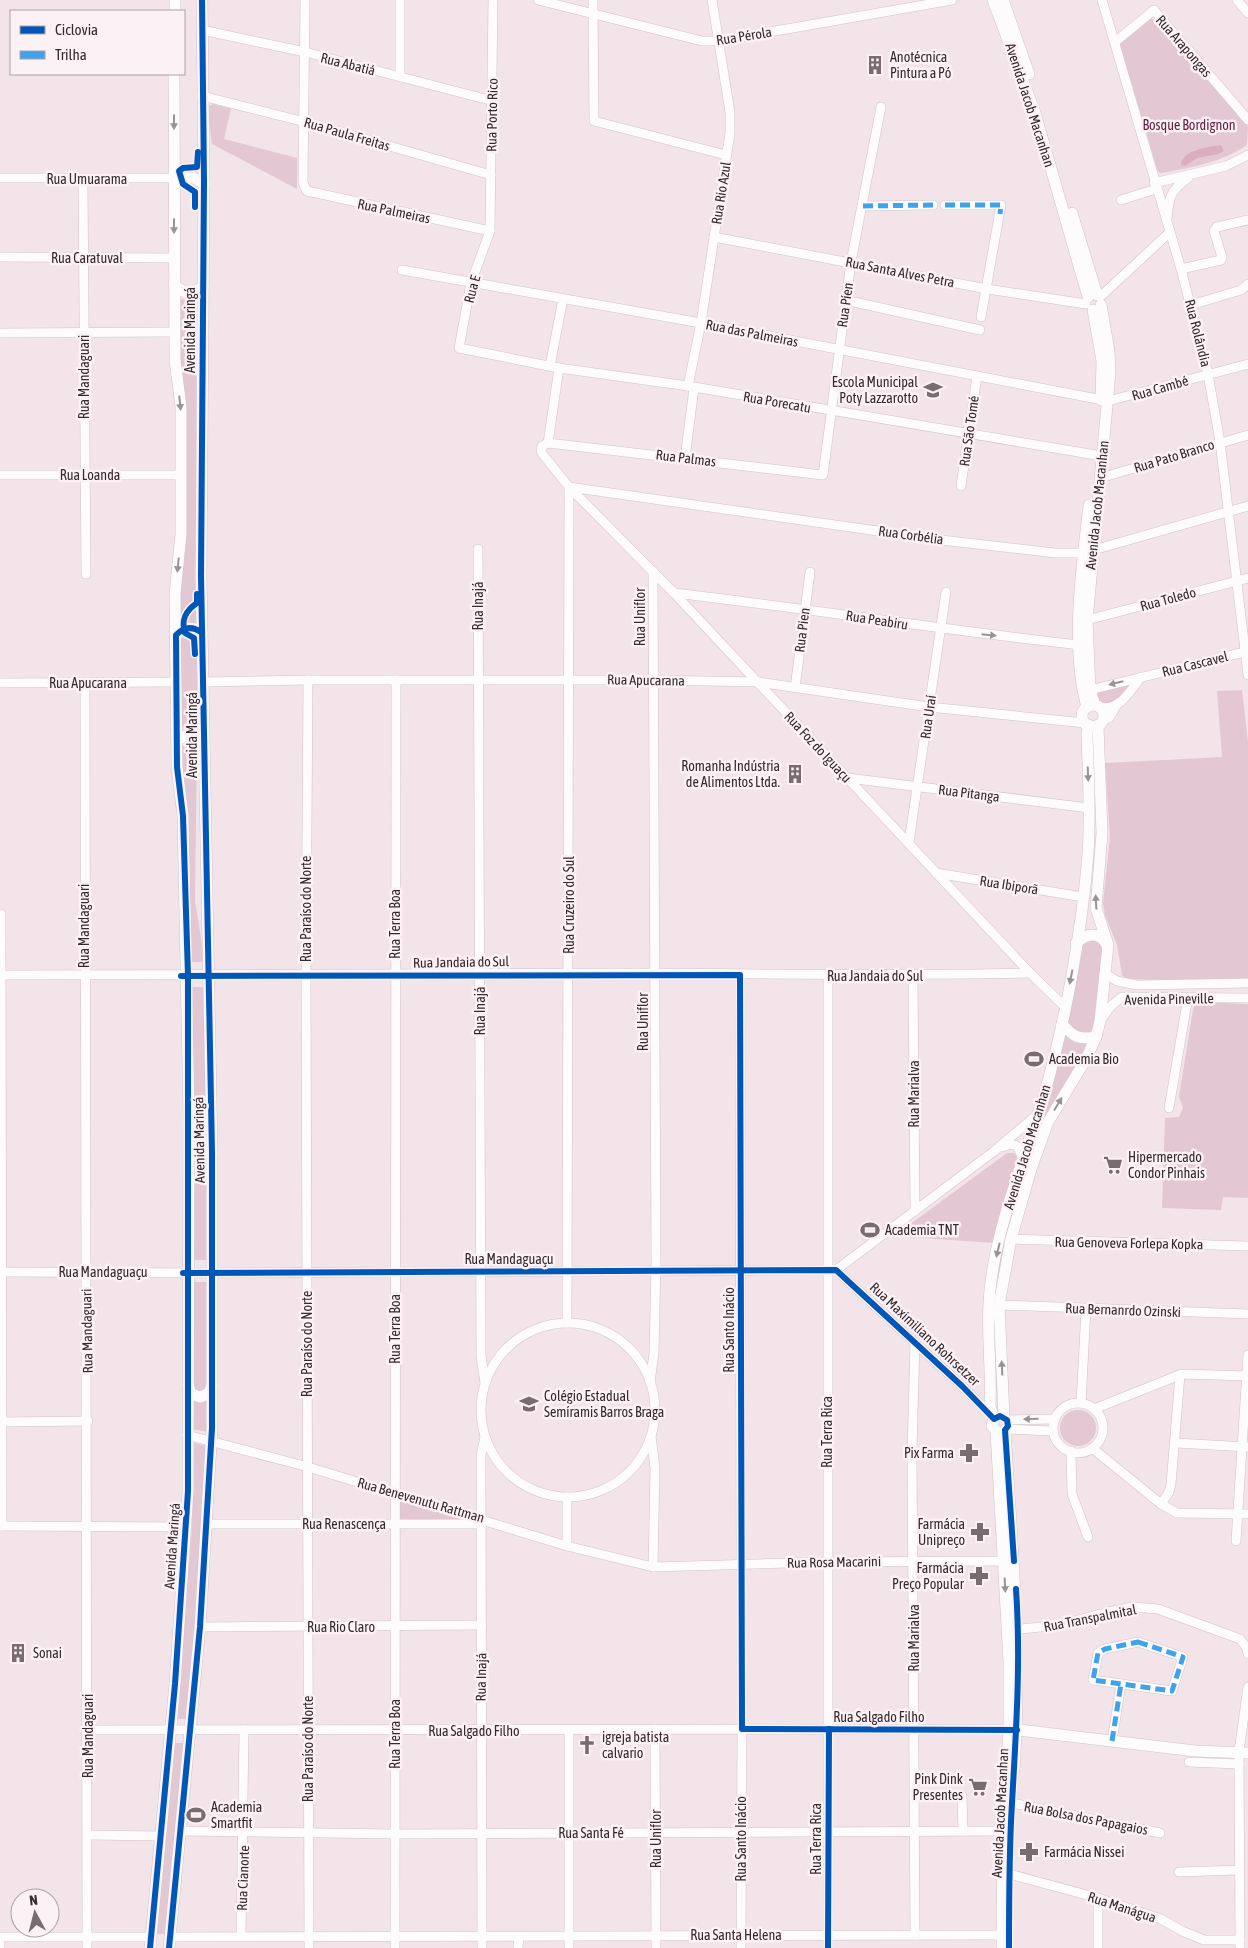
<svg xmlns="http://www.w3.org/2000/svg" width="1248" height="1948" font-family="'Asap Condensed',sans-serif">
<rect width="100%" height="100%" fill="#f3e4ea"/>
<!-- green -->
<g fill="#e3c8d3">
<path d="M1150,16L1248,126L1247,145C1220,163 1193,167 1162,173L1158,172L1119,42Z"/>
<polygon points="213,104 231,109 224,139 297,158 297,189 212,144 207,107"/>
<polygon points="178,299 196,300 196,623 186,622 180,624"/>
<polygon points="190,634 198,638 199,727 189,731 180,725 180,639"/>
<polygon points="1127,682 1129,685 1115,703 1102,703 1098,699 1096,690 1100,692 1124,686"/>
<polygon points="1242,690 1248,742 1248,979 1234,981 1126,979 1122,975 1117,945 1105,915 1103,903 1110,837 1105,763 1222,757 1217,691"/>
<polygon points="197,745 195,901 205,962 191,962 179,746"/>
<polygon points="1092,938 1103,946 1093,1028 1089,1033 1082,1034 1067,1023 1079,946"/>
<polygon points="191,987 204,987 207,1144 200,1141 193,1144"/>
<polygon points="1199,1002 1248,1004 1248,1198 1223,1197 1221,1210 1162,1208 1165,1118 1179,1117 1183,1108 1179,1096 1193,1010 1195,1005"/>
<polygon points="1063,1034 1076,1043 1090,1041 1043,1122 1010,1217 995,1289 997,1395 991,1308 1003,1239"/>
<polygon points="198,1151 206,1156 208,1260 192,1260 194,1157"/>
<polygon points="1007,1153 1014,1153 1017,1157 993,1243 894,1236"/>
<polygon points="193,1282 209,1282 209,1432 192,1429"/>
<circle cx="1078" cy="1428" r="18"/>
<polygon points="194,1443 207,1446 203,1529 187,1719 176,1719 192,1527"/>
<polygon points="398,1499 479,1522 398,1523"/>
<polygon points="173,1743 186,1743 165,1934 155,1934"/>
</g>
<!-- water -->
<path fill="#daadbf" d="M1221,145L1224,151L1218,154L1197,158L1185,166L1181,165C1182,150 1209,147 1221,145Z"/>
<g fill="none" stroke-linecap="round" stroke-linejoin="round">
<!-- minor casing -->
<g stroke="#cfc3c8" stroke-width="10">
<g id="minor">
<polyline points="305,0 303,183 307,191 490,231"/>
<polyline points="400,0 400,77"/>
<polyline points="493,0 490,231 471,283 459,348 559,368 688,386 1096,455"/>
<polyline points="538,0 702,41 719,41 952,0"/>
<polyline points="593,0 594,121 726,155"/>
<polyline points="1102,0 1181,269 1208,374 1220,442 1248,675"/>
<polyline points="1237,0 1248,13"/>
<polyline points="202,30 305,52 493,101"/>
<polyline points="1115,42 1154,10 1248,120"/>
<polyline points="202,96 305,122 491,175"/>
<polyline points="0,178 174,178"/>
<polyline points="83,179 86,574"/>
<polyline points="1154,183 1226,166 1248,155"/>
<polyline points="1121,200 1156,189"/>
<polyline points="945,205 1001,205 981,317"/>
<polyline points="863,206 933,205"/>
<path d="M1167,219C1169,197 1170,191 1188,178"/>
<polyline points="714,237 987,289 1086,304"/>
<polyline points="0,257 174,258"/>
<polyline points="1181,269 1221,260 1222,257 1214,231 1217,227 1248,220"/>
<polyline points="402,270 701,323 1108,401 1248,364"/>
<polyline points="1100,297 1170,232"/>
<polyline points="845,300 980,330"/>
<polyline points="1191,305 1241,290 1248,284"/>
<polyline points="0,333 174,332"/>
<polyline points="550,366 563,299"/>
<polyline points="688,386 701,323 730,133 730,112 712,0"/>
<polyline points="548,443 542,446 541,452 569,487 674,593 1030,973 1065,1007"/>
<polyline points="548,443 823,475 851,262 881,107"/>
<polyline points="548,443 559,368"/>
<polyline points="685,458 694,388"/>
<polyline points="0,475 181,475"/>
<polyline points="1100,478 1248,435"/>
<polyline points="961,486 977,376"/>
<polyline points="569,487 941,540 1055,553 1083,553 1248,506"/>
<polyline points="478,549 481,1356 485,1383"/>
<path d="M674,593C810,609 944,630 1079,645"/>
<polyline points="1087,620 1248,578"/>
<polyline points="308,680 306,976 309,1948"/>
<polyline points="204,682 308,680 652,680 758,682 929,707 1085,723"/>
<polyline points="0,683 176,682"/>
<polyline points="85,683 87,1948"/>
<polyline points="795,688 810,572"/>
<polyline points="1090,690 1248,651"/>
<path d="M1100,707C1119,712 1131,690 1141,677"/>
<polyline points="1103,719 1109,718 1118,703"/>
<polyline points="848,778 1089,808"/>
<polyline points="909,842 946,592"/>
<polyline points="936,873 1083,897"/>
<polyline points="1,914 2,1526"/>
<polyline points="1106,974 1117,981 1137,985 1248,983"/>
<path d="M0,975C217,976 435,973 652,973C778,974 904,976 1030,973"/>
<polyline points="740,975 741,1564"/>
<polyline points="828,975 828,1948"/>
<polyline points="913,976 915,1211"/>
<polyline points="1100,1021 1111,1006 1122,997 1248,998"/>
<polyline points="1169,1108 1188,997"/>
<polyline points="1002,1147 1010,1144 1017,1146 1024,1160"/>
<polyline points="1011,1239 1248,1246"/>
<polyline points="836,1270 962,1386 991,1415"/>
<polyline points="0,1272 213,1273 836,1270 993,1152 1038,1114"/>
<polyline points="999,1305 1248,1314"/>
<polyline points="567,1323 569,487"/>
<circle cx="568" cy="1410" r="87"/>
<polyline points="915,1342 912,1451 915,1935"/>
<polyline points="650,1382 654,1353 656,1263 653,571"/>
<polyline points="1081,1403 1086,1309"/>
<circle cx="1078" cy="1428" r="25"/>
<polyline points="1094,1409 1182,1374 1248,1376"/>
<polyline points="1007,1420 1055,1419"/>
<polyline points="0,1422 88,1421"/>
<polyline points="1007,1429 1053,1431"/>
<polyline points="187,1435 308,1467 567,1546 653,1567 827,1562 1008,1561"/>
<polyline points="651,1436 655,1468 653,1567"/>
<polyline points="1176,1443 1248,1447"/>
<polyline points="1092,1448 1161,1504 1177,1513 1248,1514"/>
<polyline points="1071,1451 1072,1494 1088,1537"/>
<polyline points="1161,1504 1169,1492 1171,1484 1180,1375"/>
<polyline points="208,1524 481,1524"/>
<polyline points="0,1526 187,1527"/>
<polyline points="1236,1541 1248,1355"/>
<polyline points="567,1546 567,1497"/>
<polyline points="200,1627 482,1625"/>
<polyline points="1011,1630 1060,1625 1104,1613 1133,1607 1158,1609 1240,1639 1247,1648 1248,1654"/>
<polygon points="1138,1642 1183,1657 1172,1691 1093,1680 1098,1653 1105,1649"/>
<polyline points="655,1729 656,1948"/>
<polyline points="88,1730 1009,1729"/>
<polyline points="569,1731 569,1948"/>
<polyline points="1112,1741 1121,1684"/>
<polyline points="1189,1762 1239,1764"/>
<polyline points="962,1796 963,1831"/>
<polyline points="1012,1803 1160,1833"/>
<polyline points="180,1831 395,1834 1003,1831"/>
<polyline points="88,1835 161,1836"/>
<polyline points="1002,1872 1098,1898 1161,1919 1182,1931 1204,1940 1240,1940"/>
<polyline points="1179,1872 1240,1870"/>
<polyline points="1098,1898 1098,1948"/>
<polyline points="241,1936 244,1730"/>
<polyline points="0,1937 151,1937"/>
<polyline points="170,1937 1002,1935"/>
<polyline points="0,1944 0,1948"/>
<polyline points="395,1948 396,680"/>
<polyline points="482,1948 481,1455 485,1437"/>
<polyline points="518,1948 519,1937"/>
<polyline points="741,1948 742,1729"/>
<polyline points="1240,1948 1239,1751 1248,1687"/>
</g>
</g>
<!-- major casing -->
<g stroke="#cfc3c8" stroke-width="12">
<g id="major">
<polyline points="993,0 1035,113 1088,297"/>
<polyline points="1003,0 1029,74"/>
<polyline points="175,11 175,0"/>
<polyline points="174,178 194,178 204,184"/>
<polyline points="1072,213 1097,295"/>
<path d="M174,284C182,294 193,295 203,286"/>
<polyline points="1093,310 1102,361 1101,400"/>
<path d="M176,635C184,627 193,626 202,633"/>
<polyline points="1095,705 1090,690 1087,620 1110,373 1109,351 1101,305"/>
<circle cx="1093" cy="716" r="11"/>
<path d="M1087,707C1070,646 1082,567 1089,505"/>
<path d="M176,732C185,742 194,739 203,732"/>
<path d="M1076,943C1087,933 1099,931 1107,945"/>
<path d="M1062,1024C1073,1037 1080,1040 1096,1037"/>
<polyline points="189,1153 202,1148 212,1153"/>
<polyline points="188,1385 191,1394 200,1397 208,1394 212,1386"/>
<polyline points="1004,1417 999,1305 1011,1239 1031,1169 1048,1122 1086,1059 1096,1037 1100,1021 1108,945 1096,908 1102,833 1098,725"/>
<path d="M1005,1430C1012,1543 1022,1656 1014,1769"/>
<polyline points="1011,1729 1195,1751 1248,1753"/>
<polyline points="150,1948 175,1684 188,1491 189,1114 183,816 177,767 175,594 181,534 181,407 175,360 174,74"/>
<polyline points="169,1948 200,1627 212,1428 212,1153 201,576 204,181 202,0"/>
<path d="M1002,1948L1003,1831L1009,1729V1662L996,1431L992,1426L994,1419L990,1406C992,1365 985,1323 991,1282C999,1217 1029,1148 1047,1085C1067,1013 1082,929 1088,854C1091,814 1088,773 1087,733L1089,725"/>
</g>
</g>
<!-- minor -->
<use href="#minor" stroke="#fdfbfc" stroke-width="9"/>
<!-- major -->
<use href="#major" stroke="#fdfbfc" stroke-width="11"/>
<!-- quiet -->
<g stroke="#3ea3eb" stroke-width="5" stroke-dasharray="10 5" stroke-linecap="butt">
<polyline points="945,205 1001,205 1000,214"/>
<polyline points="863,206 933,205"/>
<polygon points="1138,1642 1183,1657 1172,1691 1093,1680 1098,1653 1105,1649"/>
<polyline points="1112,1741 1121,1684"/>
</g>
<!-- cycleway casing -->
<g stroke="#fcf1f5" stroke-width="9">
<g id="cycleway">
<polyline points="195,207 195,192 183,184 179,171 183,168 197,167 198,152"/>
<path d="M195,654L194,638L185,633C181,620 185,611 197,603V594"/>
<polyline points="181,976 740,975 742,1729 1017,1730"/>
<polyline points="183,1273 836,1270 962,1386 994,1419 1000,1416 1007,1420 1008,1426 1005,1430 1014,1561"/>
<path d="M150,1948L175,1684L188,1491V976L183,816L177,767L176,635C184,627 193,626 202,633"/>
<polyline points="169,1948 200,1627 212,1428 212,1153 201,576 204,181 202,0"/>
<polyline points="828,1948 829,1729"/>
<path d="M1009,1948C1009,1900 1009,1851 1012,1803C1016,1732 1021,1661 1016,1589"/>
</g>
</g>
<!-- cycleway -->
<use href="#cycleway" stroke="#0057b8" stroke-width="6"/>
</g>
<!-- one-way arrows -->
<defs><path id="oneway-solid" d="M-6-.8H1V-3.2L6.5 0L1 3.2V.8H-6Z" transform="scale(1.25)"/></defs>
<g fill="#999396">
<use href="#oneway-solid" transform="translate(174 122) rotate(90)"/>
<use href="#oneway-solid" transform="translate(174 226) rotate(90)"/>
<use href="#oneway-solid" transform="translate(180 403) rotate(84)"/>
<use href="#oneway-solid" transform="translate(178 565) rotate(96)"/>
<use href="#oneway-solid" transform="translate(989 635) rotate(6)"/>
<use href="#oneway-solid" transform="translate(1116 683) rotate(166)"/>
<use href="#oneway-solid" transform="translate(1088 774) rotate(88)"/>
<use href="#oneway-solid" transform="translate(1096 902) rotate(-93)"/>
<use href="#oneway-solid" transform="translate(1071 977) rotate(101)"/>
<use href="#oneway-solid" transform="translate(1058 1104) rotate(-59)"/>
<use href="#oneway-solid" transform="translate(998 1250) rotate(103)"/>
<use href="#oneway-solid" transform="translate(1002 1368) rotate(-93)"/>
<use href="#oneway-solid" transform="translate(1031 1419) rotate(179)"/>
<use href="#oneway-solid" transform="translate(1005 1585) rotate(87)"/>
</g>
<!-- icons -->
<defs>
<g id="building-bare" transform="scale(1.5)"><path d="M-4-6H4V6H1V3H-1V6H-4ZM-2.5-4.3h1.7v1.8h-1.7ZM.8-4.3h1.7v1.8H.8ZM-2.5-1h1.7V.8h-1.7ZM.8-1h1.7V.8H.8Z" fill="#786c70" stroke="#fcf1f5" stroke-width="2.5" paint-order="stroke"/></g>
<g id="school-bare" transform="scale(1.5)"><path d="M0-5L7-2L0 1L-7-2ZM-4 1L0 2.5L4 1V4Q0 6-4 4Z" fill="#786c70" stroke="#fcf1f5" stroke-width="2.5" paint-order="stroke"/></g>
<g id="stadium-bare" transform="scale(1.5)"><path d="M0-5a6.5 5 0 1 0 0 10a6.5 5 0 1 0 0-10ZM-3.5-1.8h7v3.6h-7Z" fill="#786c70" stroke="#fcf1f5" stroke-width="2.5" paint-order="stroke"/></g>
<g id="supermarket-bare" transform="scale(1.5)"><path d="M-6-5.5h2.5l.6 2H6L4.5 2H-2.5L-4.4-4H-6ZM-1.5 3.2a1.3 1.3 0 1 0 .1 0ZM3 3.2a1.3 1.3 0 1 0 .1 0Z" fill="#786c70" stroke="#fcf1f5" stroke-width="2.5" paint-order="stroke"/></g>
<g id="pharmacy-bare" transform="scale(1.5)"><path d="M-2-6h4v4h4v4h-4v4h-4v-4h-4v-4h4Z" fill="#786c70" stroke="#fcf1f5" stroke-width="2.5" paint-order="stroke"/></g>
<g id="church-bare" transform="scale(1.5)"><path d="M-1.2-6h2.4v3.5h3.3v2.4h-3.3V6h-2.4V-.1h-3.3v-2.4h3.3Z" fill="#786c70" stroke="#fcf1f5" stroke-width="2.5" paint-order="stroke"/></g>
</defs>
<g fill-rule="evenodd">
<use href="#building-bare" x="875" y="65"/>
<use href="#school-bare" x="933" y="390"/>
<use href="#building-bare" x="795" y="774"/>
<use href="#stadium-bare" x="1034" y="1059"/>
<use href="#supermarket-bare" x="1113" y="1165"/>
<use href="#stadium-bare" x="870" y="1230"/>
<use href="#school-bare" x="529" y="1404"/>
<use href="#pharmacy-bare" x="969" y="1453"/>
<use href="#pharmacy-bare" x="980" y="1532"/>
<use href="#pharmacy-bare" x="979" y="1576"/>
<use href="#building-bare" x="18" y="1653"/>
<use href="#church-bare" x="587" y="1745"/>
<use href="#supermarket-bare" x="978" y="1787"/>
<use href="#stadium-bare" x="196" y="1815"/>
<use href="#pharmacy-bare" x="1029" y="1852"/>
</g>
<g text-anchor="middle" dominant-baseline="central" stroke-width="5" stroke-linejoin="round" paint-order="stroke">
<!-- street labels -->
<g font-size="14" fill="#352b2f" stroke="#fcf1f5">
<text transform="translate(744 36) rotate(-9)">Rua Pérola</text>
<text transform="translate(1184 46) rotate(49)">Rua Arapongas</text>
<text transform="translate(348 64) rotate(14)">Rua Abatiá</text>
<text transform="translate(1030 105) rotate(72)">Avenida Jacob Macanhan</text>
<text transform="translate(492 115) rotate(-89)">Rua Porto Rico</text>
<text transform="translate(347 134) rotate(16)">Rua Paula Freitas</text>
<text x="87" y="179">Rua Umuarama</text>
<text transform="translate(721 193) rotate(-81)">Rua Rio Azul</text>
<text transform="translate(394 211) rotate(12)">Rua Palmeiras</text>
<text x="87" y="258">Rua Caratuval</text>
<text transform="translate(900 272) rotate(11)">Rua Santa Alves Petra</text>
<text transform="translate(472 289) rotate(-75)">Rua E</text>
<text transform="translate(845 305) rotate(-82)">Rua Píen</text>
<text transform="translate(190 330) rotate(-90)">Avenida Maringá</text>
<text transform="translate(752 333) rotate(11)">Rua das Palmeiras</text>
<text transform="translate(1198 333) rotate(76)">Rua Rolândia</text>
<text transform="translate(84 377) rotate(-90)">Rua Mandaguari</text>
<text transform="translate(1160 388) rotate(-16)">Rua Cambé</text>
<text transform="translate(777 402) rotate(10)">Rua Porecatu</text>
<text transform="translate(969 431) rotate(-82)">Rua São Tomé</text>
<text transform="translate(1174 456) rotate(-17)">Rua Pato Branco</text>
<text transform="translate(686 458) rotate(7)">Rua Palmas</text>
<text x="90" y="475">Rua Loanda</text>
<text transform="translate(1097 505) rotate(-84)">Avenida Jacob Macanhan</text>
<text transform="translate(911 535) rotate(8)">Rua Corbélia</text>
<text transform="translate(1168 599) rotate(-15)">Rua Toledo</text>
<text transform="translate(478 606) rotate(-90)">Rua Inajá</text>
<text transform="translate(640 617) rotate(-90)">Rua Uniflor</text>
<text transform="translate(877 620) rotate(9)">Rua Peabiru</text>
<text transform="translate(802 630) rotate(-83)">Rua Pien</text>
<text transform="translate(1195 664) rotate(-14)">Rua Cascavel</text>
<text transform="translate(646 680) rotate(1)">Rua Apucarana</text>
<text x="88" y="683">Rua Apucarana</text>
<text transform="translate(928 717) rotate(-82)">Rua Uraí</text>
<text transform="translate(192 735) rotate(-90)">Avenida Maringá</text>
<text transform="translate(818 747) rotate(47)">Rua Foz do Iguaçu</text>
<text transform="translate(969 793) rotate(7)">Rua Pitanga</text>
<text transform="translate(1009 885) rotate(9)">Rua Ibiporã</text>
<text transform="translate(569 905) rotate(-90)">Rua Cruzeiro do Sul</text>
<text transform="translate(306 909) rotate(-90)">Rua Paraíso do Norte</text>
<text transform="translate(395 924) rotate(-90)">Rua Terra Boa</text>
<text transform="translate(84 926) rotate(-90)">Rua Mandaguari</text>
<text transform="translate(461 962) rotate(-1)">Rua Jandaia do Sul</text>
<text x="875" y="976">Rua Jandaia do Sul</text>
<text transform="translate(1169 999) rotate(-1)">Avenida Pineville</text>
<text transform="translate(480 1011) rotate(-90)">Rua Inajá</text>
<text transform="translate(643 1022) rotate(-90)">Rua Uniflor</text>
<text transform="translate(914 1094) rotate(-90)">Rua Marialva</text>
<text transform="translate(199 1140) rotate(-91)">Avenida Maringá</text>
<text transform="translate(1027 1147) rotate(-73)">Avenida Jacob Macanhan</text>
<text transform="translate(1129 1243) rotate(1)">Rua Genoveva Forlepa Kopka</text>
<text x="509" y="1259">Rua Mandaguaçu</text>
<text x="103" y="1272">Rua Mandaguaçu</text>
<text transform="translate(1123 1310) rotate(2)">Rua Bernanrdo Ozinski</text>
<text transform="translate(395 1329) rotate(-90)">Rua Terra Boa</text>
<text transform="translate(729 1330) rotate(-90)">Rua Santo Inácio</text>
<text transform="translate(87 1331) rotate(-91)">Rua Mandaguari</text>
<text transform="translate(925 1334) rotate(43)">Rua Maximiliano Rohrsetzer</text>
<text transform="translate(307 1344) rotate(-90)">Rua Paraíso do Norte</text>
<text transform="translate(827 1432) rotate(-90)">Rua Terra Rica</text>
<text transform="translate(421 1500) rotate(16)">Rua Benevenutu Rattman</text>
<text x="344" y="1524">Rua Renascença</text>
<text transform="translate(172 1546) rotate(-86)">Avenida Maringá</text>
<text transform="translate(834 1562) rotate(-1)">Rua Rosa Macarini</text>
<text transform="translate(1090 1618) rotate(-11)">Rua Transpalmital</text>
<text x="341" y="1627">Rua Rio Claro</text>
<text transform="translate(914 1638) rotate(-90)">Rua Marialva</text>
<text transform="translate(481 1677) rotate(-89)">Rua Inajá</text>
<text x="879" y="1717">Rua Salgado Filho</text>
<text x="474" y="1731">Rua Salgado Filho</text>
<text transform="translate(395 1734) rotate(-90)">Rua Terra Boa</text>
<text transform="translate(88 1736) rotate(-90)">Rua Mandaguari</text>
<text transform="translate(308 1749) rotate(-90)">Rua Paraíso do Norte</text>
<text transform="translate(1000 1813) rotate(-87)">Avenida Jacob Macanhan</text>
<text transform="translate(1086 1818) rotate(11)">Rua Bolsa dos Papagaios</text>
<text x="591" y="1833">Rua Santa Fé</text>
<text transform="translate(656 1839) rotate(-90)">Rua Uniflor</text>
<text transform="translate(741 1839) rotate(-90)">Rua Santo Inácio</text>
<text transform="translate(816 1839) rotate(-90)">Rua Terra Rica</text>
<text transform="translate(243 1878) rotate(-88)">Rua Cianorte</text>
<text transform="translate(1122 1907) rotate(18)">Rua Manágua</text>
<text x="736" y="1935">Rua Santa Helena</text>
</g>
<!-- poi labels -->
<g font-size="14" fill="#352b2f" stroke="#fcf1f5" text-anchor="start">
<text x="890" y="57">Anotécnica<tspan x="890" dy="16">Pintura a Pó</tspan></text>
<text x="918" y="382" text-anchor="end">Escola Municipal<tspan x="918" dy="16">Poty Lazzarotto</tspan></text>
<text x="780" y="766" text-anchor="end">Romanha Indústria<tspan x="780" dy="16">de Alimentos Ltda.</tspan></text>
<text x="1049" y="1059">Academia Bio</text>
<text x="1128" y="1157">Hipermercado<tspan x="1128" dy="16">Condor Pinhais</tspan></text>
<text x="885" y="1230">Academia TNT</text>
<text x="544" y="1396">Colégio Estadual<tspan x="544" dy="16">Semíramis Barros Braga</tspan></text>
<text x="954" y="1453" text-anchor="end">Pix Farma</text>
<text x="965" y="1524" text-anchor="end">Farmácia<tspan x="965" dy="16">Unipreço</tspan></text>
<text x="964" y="1568" text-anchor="end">Farmácia<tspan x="964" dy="16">Preço Popular</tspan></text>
<text x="33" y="1653">Sonai</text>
<text x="602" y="1737">igreja batista<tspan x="602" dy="16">calvario</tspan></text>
<text x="963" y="1779" text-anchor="end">Pink Dink<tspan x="963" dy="16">Presentes</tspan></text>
<text x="211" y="1807">Academia<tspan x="211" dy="16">Smartfit</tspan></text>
<text x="1044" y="1852">Farmácia Nissei</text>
</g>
<!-- park labels -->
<g font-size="14" fill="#662144" stroke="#fcf1f5">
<text x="1189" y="125">Bosque Bordignon</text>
</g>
</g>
<!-- legend -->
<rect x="10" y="10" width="175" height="65" fill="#fcf1f5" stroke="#aca2a6"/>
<rect x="20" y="26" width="25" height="8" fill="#0057b8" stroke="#aca2a6"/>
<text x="55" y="35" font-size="15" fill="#352b2f">Ciclovia</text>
<rect x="20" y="51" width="25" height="8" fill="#3ea3eb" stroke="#aca2a6"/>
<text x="55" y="60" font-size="15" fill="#352b2f">Trilha</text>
<!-- north arrow -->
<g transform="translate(35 1913) rotate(353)"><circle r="24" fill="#fcf1f5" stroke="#aca2a6"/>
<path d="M0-4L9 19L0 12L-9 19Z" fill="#786c70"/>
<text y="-8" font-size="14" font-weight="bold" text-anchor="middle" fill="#352b2f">N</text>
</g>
</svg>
